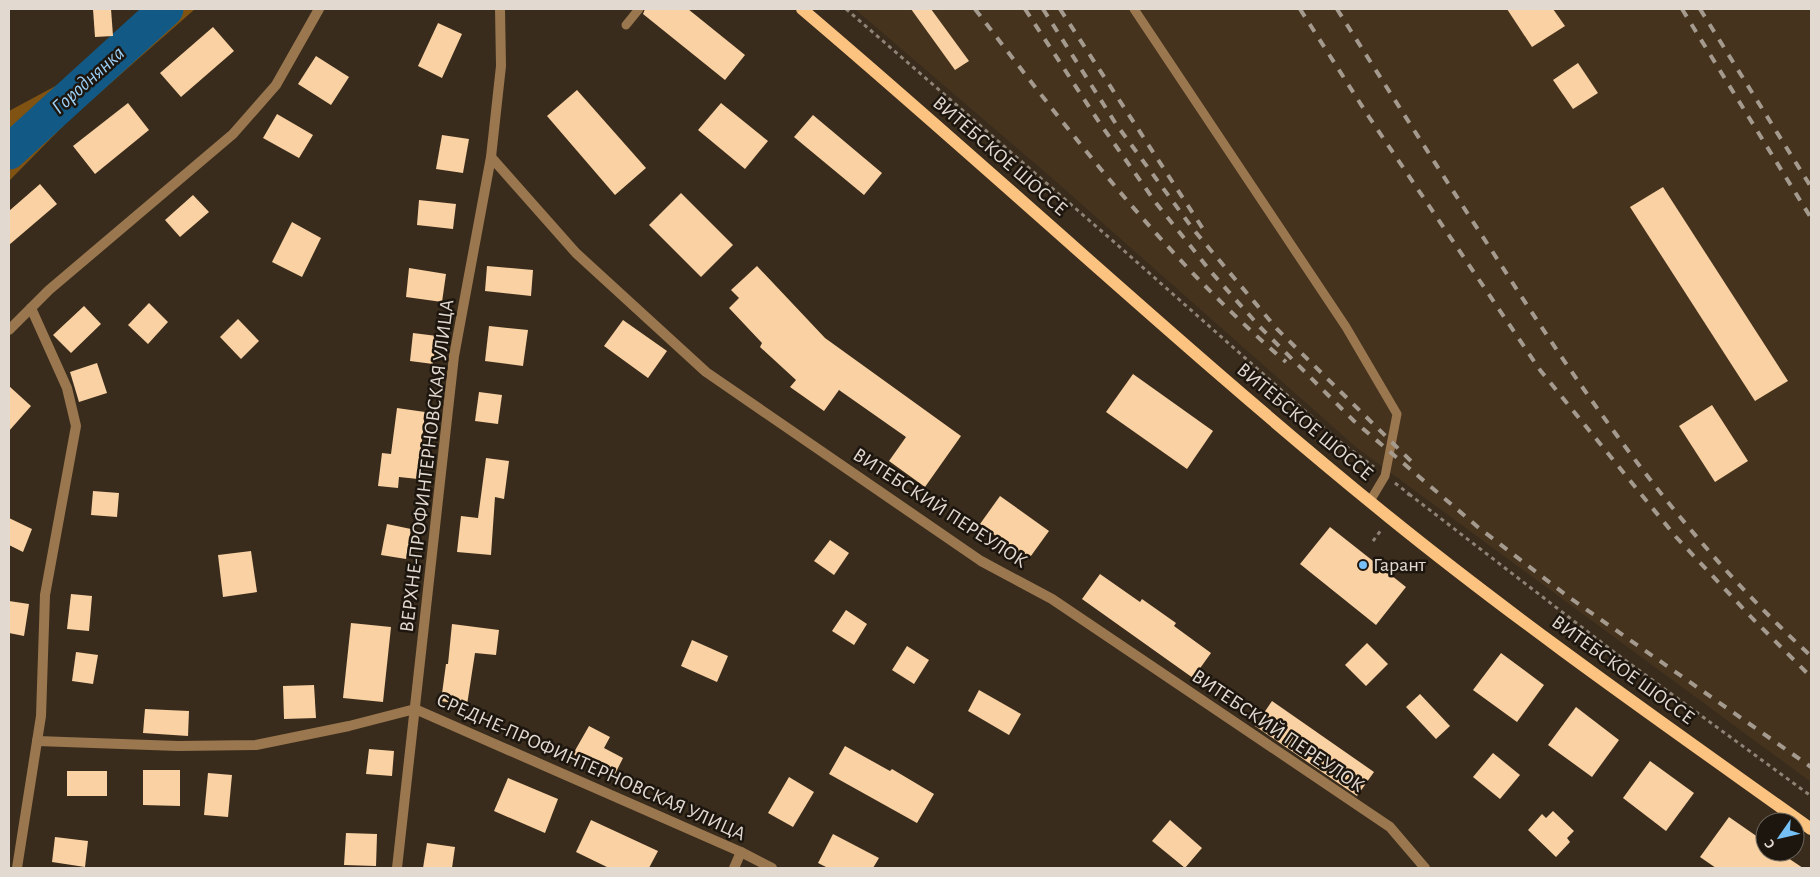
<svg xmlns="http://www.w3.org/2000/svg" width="1820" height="877" font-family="'Alegreya Sans',sans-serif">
<rect width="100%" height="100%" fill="#392c1c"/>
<!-- built -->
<polygon fill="#45331e" points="855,9 1811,9 1811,782 1357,448 1053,179"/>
<!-- forest -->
<polygon fill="#805312" points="149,9 195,9 71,118 9,181 9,111 76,75"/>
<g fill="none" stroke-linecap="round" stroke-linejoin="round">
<!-- river -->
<polyline stroke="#125a85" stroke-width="35" points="9,152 166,9"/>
</g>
<!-- building -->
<g fill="#fad1a2">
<polygon points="93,9 111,9 113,36 95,37"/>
<polygon points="645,9 688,9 745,55 725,80 643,14"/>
<polygon points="911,9 931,9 969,61 955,70"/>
<polygon points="1507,9 1553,9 1565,26 1532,47"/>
<polygon points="438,23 462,34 442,78 418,66"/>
<polygon points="213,27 234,51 181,97 160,73"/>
<polygon points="316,56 349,77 331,105 298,84"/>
<polygon points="1578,63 1598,93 1573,109 1553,80"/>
<polygon points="577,90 646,168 615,195 547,116"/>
<polygon points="128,103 149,130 95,174 73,146"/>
<polygon points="721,103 768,141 745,169 698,130"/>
<polygon points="277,114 313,135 299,158 263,138"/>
<polygon points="813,115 882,173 864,195 794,137"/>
<polygon points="442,135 469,139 463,173 436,169"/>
<polygon points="40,184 57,204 9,245 9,211"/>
<polygon points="1663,187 1788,381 1755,401 1630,207"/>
<polygon points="681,193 733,245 701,277 649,225"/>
<polygon points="193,195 209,212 180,237 165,220"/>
<polygon points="419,200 456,204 453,229 417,225"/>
<polygon points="292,222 321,238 302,277 272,262"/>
<polygon points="487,266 533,270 531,296 485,291"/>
<polygon points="757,266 825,338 961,436 925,487 889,461 906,437 839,390 824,411 790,387 796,380 760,347 762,343 729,308 739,298 731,290"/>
<polygon points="409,268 446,274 442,302 406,297"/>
<polygon points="149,303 168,322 148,344 128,325"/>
<polygon points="84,306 101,324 71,353 53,335"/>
<polygon points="238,319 259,341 241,359 220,337"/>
<polygon points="623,320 667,351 648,378 604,346"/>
<polygon points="489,326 528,330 523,366 485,361"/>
<polygon points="413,333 437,336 433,364 410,361"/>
<polygon points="97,363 107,393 79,402 70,372"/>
<polygon points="1133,374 1213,431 1187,469 1106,412"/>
<polygon points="9,386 31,406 9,431"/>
<polygon points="479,392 502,395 498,424 475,421"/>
<polygon points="1712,405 1748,461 1715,482 1679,426"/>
<polygon points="397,408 425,412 418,479 399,477 398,488 378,486 382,453 391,454"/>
<polygon points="486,458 509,461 504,499 495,497 491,555 457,552 461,516 478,518"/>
<polygon points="93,491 119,493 117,517 91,515"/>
<polygon points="1000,496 1049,531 1028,560 980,524"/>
<polygon points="9,518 32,529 23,552 9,545"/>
<polygon points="387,524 411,529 406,559 381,555"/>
<polygon points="1330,527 1406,587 1376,625 1300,564"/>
<polygon points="830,540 849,553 834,575 814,561"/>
<polygon points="251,551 257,592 223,597 218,555"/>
<polygon points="1100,574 1140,602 1142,599 1176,623 1174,626 1211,653 1193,678 1082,599"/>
<polygon points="71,594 92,596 89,631 67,629"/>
<polygon points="9,601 29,604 24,636 9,633"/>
<polygon points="846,610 867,624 854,645 832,631"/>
<polygon points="351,623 391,627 383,702 343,698"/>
<polygon points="452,624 499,630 496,655 475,653 467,705 441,701 446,664 448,664"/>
<polygon points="692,640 728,656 717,682 681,666"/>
<polygon points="1367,643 1388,664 1366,686 1345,665"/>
<polygon points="907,646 929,660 914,684 892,670"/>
<polygon points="76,652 98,655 93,684 72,681"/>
<polygon points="1501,653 1544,685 1517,722 1473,690"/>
<polygon points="314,685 316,718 284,719 283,686"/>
<polygon points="979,690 1021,714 1009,735 968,711"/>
<polygon points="1420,694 1450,726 1436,739 1406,707"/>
<polygon points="1272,701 1374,772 1357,796 1255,726"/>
<polygon points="1576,707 1619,740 1592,777 1548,745"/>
<polygon points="145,709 189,711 188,736 143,733"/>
<polygon points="589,726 610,737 604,748 623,758 614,776 573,754"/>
<polygon points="845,746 890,771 892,769 934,794 917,823 829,774"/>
<polygon points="369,749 394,751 392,776 366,774"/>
<polygon points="1493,753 1520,775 1500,799 1473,777"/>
<polygon points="1650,761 1694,793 1666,831 1623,798"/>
<polygon points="143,770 180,770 180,806 143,805"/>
<rect x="67" y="771" width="40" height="25"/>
<polygon points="208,773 232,775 228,817 204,815"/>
<polygon points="789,777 814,792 793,827 768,813"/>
<polygon points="508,778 558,799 545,833 494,811"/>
<polygon points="1553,811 1574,831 1567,838 1570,842 1556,857 1528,830 1542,814 1546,818"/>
<polygon points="1729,817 1765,842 1765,852 1779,852 1803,868 1716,868 1700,857"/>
<polygon points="591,820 658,851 649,868 609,868 576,852"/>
<polygon points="1170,820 1202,848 1185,868 1152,841"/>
<polygon points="346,833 377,834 376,866 344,865"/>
<polygon points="833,834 879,858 873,868 828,868 818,863"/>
<polygon points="55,837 88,841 85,867 52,862"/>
<polygon points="427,843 455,847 452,868 423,868"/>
</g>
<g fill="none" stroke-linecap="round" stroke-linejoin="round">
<!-- path -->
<g stroke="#8e8377" stroke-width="3" stroke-dasharray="4 4" stroke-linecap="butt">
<polyline points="846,9 1113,241 1340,442 1374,467"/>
<polyline points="1395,483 1409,494 1405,498"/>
<polyline points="1409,494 1614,652 1811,796"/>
<polyline points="1373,541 1381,530"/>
</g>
<!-- service -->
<g stroke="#9a774f" stroke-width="9">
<polyline points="1134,9 1346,327 1397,414 1385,476 1370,501"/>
<polyline points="626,25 639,9"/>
</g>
<!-- minor -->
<g stroke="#9a774f" stroke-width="10">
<polyline points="491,157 576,253 706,372 981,561 1052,599 1390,827 1425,868"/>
<polyline points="9,330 49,290 233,134 276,85 319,9"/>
<polyline points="37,741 178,746 256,745 349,726 415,709 741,852 772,868"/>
<polyline points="17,868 41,716 45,595 76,426 67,388 31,308"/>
<polyline points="397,868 454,356 491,157 501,66 500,9"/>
<polyline points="734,868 741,852"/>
</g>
<!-- primary -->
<path stroke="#fcc380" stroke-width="12" d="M802,9C1000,177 1189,355 1390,518C1526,628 1670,728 1811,829"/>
<!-- rail -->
<g stroke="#a49a8e" stroke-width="4" stroke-dasharray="9 9" stroke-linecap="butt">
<path d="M975,9C1070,133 1166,259 1286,362"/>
<polyline points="1025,9 1099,122 1156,203 1212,273 1260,327 1354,421 1479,528 1570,598 1811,767"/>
<polyline points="1043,9 1116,124 1193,229 1277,329 1416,466"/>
<polyline points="1060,9 1207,235"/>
<polyline points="1300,9 1369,117 1540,370 1676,537 1753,619 1811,677"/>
<path d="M1337,9C1389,91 1441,173 1494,254C1586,398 1684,540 1811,656"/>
<polyline points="1682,9 1811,218"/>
<polyline points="1700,9 1811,187"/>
</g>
</g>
<!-- markers -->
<circle fill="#75c0f6" stroke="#1c160f" stroke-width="2" cx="1363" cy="565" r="5"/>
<g text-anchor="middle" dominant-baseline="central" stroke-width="5" stroke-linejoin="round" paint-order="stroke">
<!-- street labels -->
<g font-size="20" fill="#e2d9d0" stroke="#1c160f">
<text transform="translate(1000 156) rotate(41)">ВИТЕБСКОЕ ШОССЕ</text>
<text transform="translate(1305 422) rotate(40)">ВИТЕБСКОЕ ШОССЕ</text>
<text transform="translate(427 466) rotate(-83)">ВЕРХНЕ-ПРОФИНТЕРНОВСКАЯ УЛИЦА</text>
<text transform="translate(940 508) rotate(33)">ВИТЕБСКИЙ ПЕРЕУЛОК</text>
<text transform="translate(1623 670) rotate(36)">ВИТЕБСКОЕ ШОССЕ</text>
<text transform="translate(1278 731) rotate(34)">ВИТЕБСКИЙ ПЕРЕУЛОК</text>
<text transform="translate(591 767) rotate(24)">СРЕДНЕ-ПРОФИНТЕРНОВСКАЯ УЛИЦА</text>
</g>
<!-- poi labels -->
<g font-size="20" fill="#e2d9d0" stroke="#1c160f" text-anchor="start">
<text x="1373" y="565">Гарант</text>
</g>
<!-- water labels -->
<g font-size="21" font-style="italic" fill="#9dd0f6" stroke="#1c160f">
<text transform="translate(88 80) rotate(-42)">Городнянка</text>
</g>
</g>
<!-- border -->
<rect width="1820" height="877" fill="none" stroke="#e2d9d0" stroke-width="20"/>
<!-- north arrow -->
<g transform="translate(1780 837) rotate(236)"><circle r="24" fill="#1c160f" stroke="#6b645c"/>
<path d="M0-4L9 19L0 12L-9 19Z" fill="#75c0f6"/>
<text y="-8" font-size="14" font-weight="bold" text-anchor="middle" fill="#e2d9d0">С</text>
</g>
</svg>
